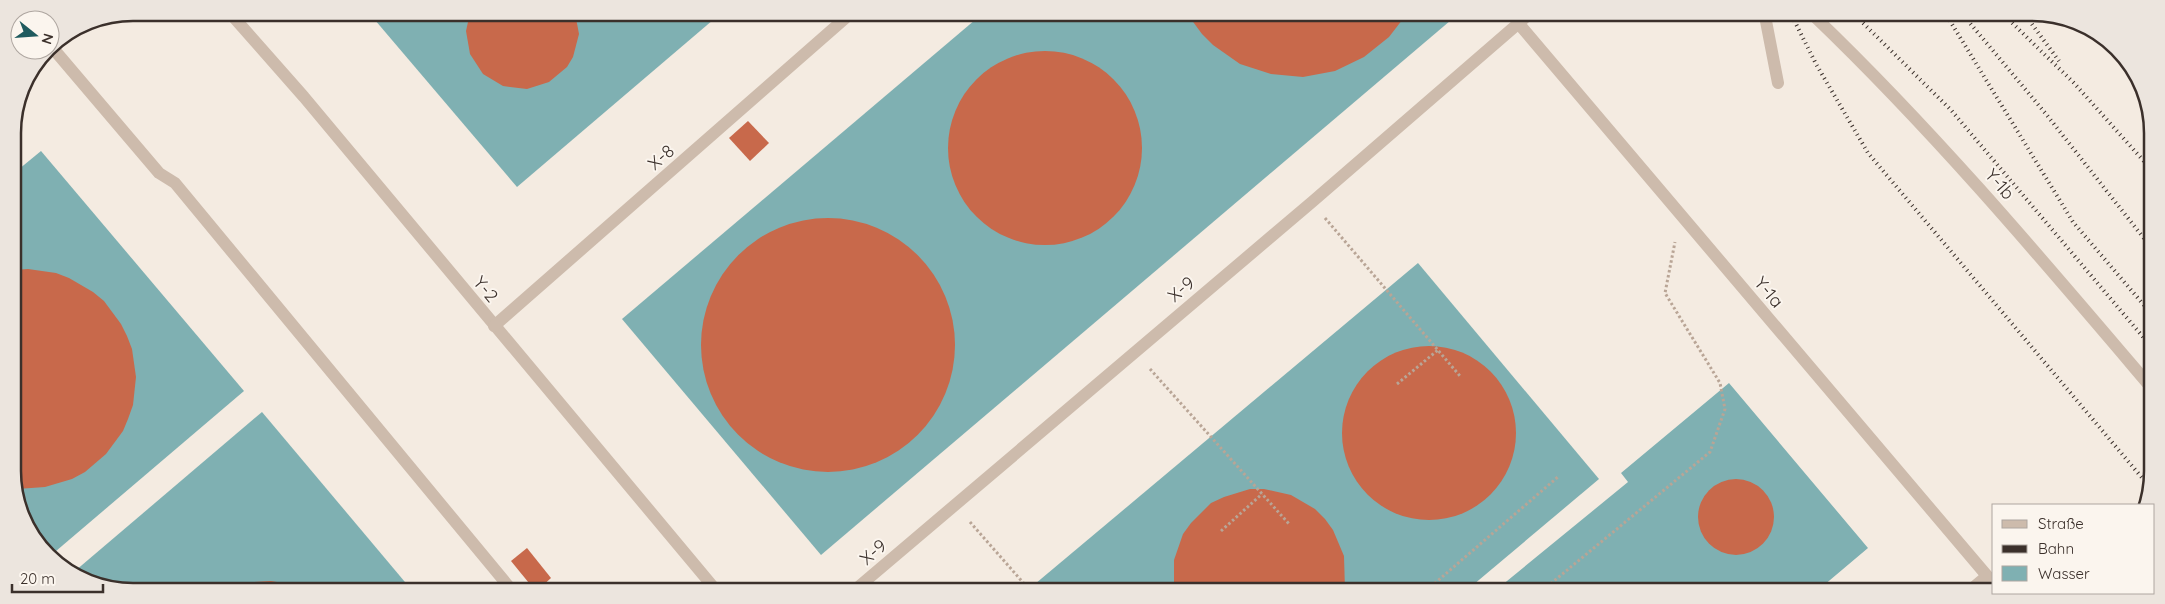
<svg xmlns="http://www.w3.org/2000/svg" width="2165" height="604" font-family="Quicksand,sans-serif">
<rect width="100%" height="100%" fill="#f4ebe1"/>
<!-- water -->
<g fill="#7fb0b2">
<polygon points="369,13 720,14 517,187"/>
<polygon points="982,14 1457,15 821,555 622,319"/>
<polygon points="41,151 244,391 49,557 15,494 13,174"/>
<polygon points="1418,263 1599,479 1467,590 1029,589"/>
<polygon points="1729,383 1868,548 1817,591 1496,590 1628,482 1621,473"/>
<polygon points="262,412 410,588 103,587 75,571"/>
</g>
<!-- building -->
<g fill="#c8694b">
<polygon points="470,13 575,13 579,34 573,57 567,67 549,82 527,89 503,86 483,74 470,54 466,31"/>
<polygon points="1188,15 1406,15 1389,37 1364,57 1335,71 1303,77 1271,74 1240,64 1213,45 1202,34"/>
<circle cx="1045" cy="148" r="97"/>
<polygon points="748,121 769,143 750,161 729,138"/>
<circle cx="828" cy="345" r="127"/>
<polygon points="28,269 56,273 69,278 93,292 104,301 121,324 127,336 132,349 136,377 133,405 128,419 123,431 106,454 85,472 72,479 45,487 17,489 15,489 14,270"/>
<circle cx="1429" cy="433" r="87"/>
<circle cx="1736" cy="517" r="38"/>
<polygon points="1250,489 1264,489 1291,495 1315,509 1325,519 1333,530 1344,556 1345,590 1174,590 1174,560 1183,534 1191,523 1211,503 1224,497"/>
<polygon points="527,548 551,578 540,588 533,588 511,561"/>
<polygon points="271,581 289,584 301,588 235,588 254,582"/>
</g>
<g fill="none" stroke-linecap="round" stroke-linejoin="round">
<!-- path -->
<g stroke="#b9a596" stroke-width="3" stroke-dasharray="2.5 2.5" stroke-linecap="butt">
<polyline points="1325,218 1460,376"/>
<polyline points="1150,369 1290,525"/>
<polyline points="1397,384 1438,350"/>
<polyline points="970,522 1027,587"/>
<polyline points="1221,531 1262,494"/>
<polyline points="1427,590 1559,476"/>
<polyline points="1543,590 1710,452 1725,409 1720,383 1665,293 1675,242"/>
</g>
<!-- lane -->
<polyline stroke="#cdbbac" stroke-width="12" points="51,46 159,173 175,183 510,588"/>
<!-- street -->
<g stroke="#cdbbac" stroke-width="12">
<polyline points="230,13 304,97 715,589"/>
<polyline points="1765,16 1778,83"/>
<path d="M1814,16C1934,131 2041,258 2149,385"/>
<polyline points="1519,24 1994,584"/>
<polyline points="494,326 850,14"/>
<polyline points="856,589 1312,202 1528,15"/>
<polyline points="1969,591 1987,576"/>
</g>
<!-- rail -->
<g stroke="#3b302b" stroke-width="4" stroke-dasharray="1 4" stroke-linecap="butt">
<polyline points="1792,16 1816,64 1868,153 2149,486"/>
<polyline points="1856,16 1951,110 2149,344"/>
<polyline points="1947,16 2073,222 2149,311"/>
<polyline points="1964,16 2046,114 2150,246"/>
<polyline points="2005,16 2074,83 2150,168"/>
<polyline points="2026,16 2059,61"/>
</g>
</g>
<g text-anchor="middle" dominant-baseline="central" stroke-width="4" stroke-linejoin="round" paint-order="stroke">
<!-- street labels -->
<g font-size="18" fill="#3b302b" stroke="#fbf5ee">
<text transform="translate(661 157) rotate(-41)">X-8</text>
<text transform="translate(2000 184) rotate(49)">Y-1b</text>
<text transform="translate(486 289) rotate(50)">Y-2</text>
<text transform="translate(1181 289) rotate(-40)">X-9</text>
<text transform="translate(1769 292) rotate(50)">Y-1a</text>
<text transform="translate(873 552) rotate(-41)">X-9</text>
</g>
</g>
<!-- crop -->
<path d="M0 0H2165V604H0ZM133 21H2032A112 112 0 0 1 2144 133V471A112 112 0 0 1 2032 583H133A112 112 0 0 1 21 471V133A112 112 0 0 1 133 21Z" fill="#ece5de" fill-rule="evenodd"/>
<path fill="none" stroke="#3b302b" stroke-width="2.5" d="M133 21H2032A112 112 0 0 1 2144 133V471A112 112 0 0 1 2032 583H133A112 112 0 0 1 21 471V133A112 112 0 0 1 133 21Z"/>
<!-- legend -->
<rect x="1992" y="504" width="162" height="90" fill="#fbf5ee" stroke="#aea6a0"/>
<rect x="2002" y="520" width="25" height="8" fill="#cdbbac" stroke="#aea6a0"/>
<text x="2038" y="529" font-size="15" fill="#3b302b">Straße</text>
<rect x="2002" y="545" width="25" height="8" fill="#3b302b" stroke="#aea6a0"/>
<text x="2038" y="554" font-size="15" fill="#3b302b">Bahn</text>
<rect x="2002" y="566" width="25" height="15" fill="#7fb0b2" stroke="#aea6a0"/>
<text x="2038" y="579" font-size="15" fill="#3b302b">Wasser</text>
<!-- north arrow -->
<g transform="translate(35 35) rotate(107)"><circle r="24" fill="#fbf5ee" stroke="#aea6a0"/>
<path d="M0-4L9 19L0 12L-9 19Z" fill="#1f5a5e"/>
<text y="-8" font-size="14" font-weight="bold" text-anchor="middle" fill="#3b302b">N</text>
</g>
<!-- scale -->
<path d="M12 584v8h91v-8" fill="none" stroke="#3b302b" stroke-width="2.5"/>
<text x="20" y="584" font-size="15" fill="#3b302b" stroke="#fbf5ee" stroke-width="4" paint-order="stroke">20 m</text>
</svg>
